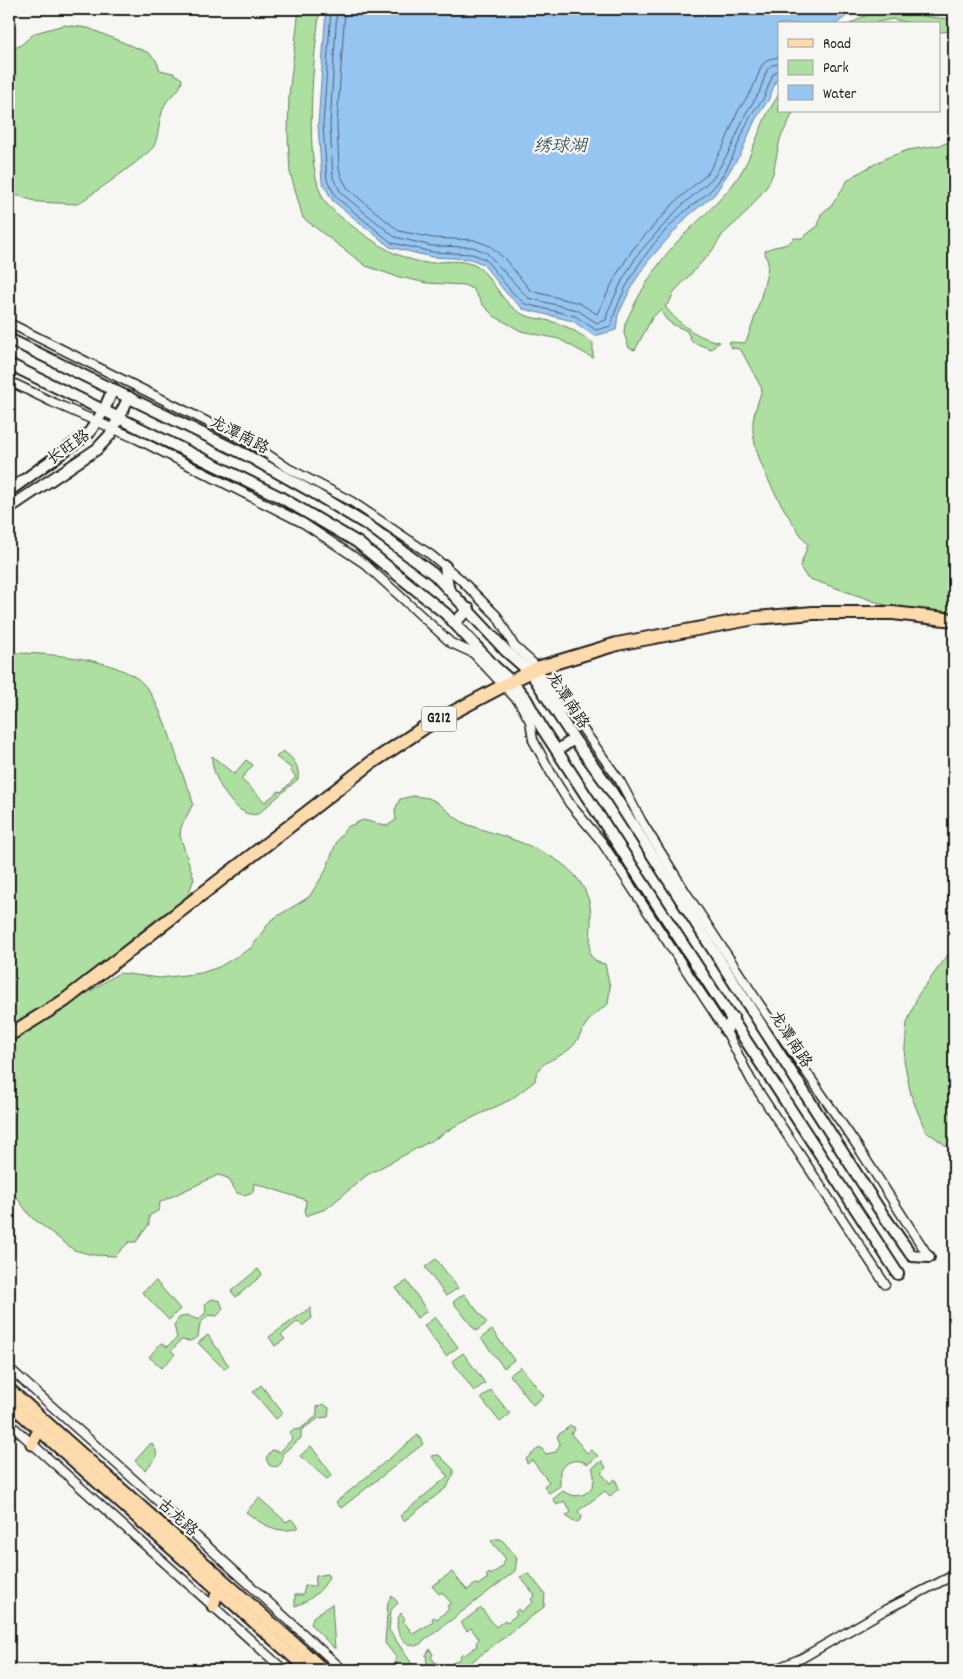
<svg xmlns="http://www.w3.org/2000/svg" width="963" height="1679" font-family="Dekko,'LXGW WenKai TC',sans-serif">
<rect width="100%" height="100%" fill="#f6f6f2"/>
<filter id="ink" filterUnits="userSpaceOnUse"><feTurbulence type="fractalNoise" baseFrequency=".02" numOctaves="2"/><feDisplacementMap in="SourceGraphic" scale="10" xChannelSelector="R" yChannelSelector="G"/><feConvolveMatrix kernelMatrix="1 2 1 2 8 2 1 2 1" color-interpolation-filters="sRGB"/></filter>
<g filter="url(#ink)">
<!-- green -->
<g fill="#ade0a0" stroke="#647e5e">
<path d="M299,9H320C314,51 301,169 326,203C337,217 380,247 396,254C406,258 419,263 429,263C444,262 459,259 474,265C493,274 499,303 524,315C532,318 541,319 550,321C566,325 579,333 593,343V358L559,339L521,331L494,316L483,305L473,289L464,285L427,283L395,276L366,266L303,218L290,172L288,135L289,95Z"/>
<path d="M881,11C906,11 930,19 954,19V31L939,32V24H913L893,19L868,24H850L870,13Z"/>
<path d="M64,25L88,28L149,53L156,60L160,70L173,73L182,79C181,91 174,92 167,101C159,112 160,132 154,146C150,154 89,197 77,204L38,202L9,193V51L21,45L35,33Z"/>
<path d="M779,94V111H794L780,139L773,173L768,185L745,214L723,234L712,251L674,292L669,303L665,306C677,323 699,339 720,342L711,349L692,342L687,331C675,325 665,324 661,309L652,318L635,350L629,348L624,333L625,324C637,297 655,266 676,243C695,223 717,205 734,183C748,165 755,141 764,121C768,111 774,103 779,94Z"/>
<path d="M954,140V613L885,605L807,578L800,567L808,545C787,516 750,459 753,422C754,412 759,400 762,389L742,352L739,349L732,348L729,342L745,343C751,333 769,273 768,263C767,259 765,255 765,251C774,244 786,249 794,238H802L818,226L821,214L832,205L848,180L855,175L886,158L908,150L941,145Z"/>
<path d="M9,653C45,653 108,657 138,679C150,688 158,707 164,721C174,744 179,769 190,792L193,804L181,827L180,836L194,879L186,900L156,919L61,996L9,1026Z"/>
<path d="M283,751C293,758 300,766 298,779L258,814C235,820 210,775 212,756L234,774L246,760L253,765L241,779L265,802L279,791L281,792L296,777L290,770L291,768L276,757Z"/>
<path d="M413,796C418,797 424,797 428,798C442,802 452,819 469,825C508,839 573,852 588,898C594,915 589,937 590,955L597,962L605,964L610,987L608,1004C599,1011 589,1018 583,1029C579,1037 576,1045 567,1051C554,1061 537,1061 535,1081L510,1100L455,1126L438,1137L367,1175L326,1209L305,1216L306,1200L254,1183L253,1192L244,1195L237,1193L228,1178L218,1175L160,1202L159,1210L149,1216V1224L136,1242H129L115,1256L93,1255L74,1250L31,1217L15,1195L9,1181V1043L119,973L160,978L201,973L219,967L251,948L271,920L309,897L325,872L337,841L347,827L363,820L387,826L396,820L395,810L400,799Z"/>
<polygon points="954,947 954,1158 949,1148 925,1130 911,1095 904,1060 907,1023 918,995"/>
<polygon points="436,1259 458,1288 446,1296 425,1267"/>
<polygon points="258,1269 262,1275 236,1297 231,1291"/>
<polygon points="156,1281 180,1309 169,1320 142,1292"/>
<polygon points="407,1281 427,1311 417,1318 396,1288"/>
<polygon points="464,1294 487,1323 476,1331 453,1302"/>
<polygon points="212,1299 220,1301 223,1309 217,1316 208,1315 200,1324 198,1337 190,1341 181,1340 171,1351 175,1354 162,1368 149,1357 161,1343 167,1347 177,1338 174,1325 179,1318 187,1315 198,1320 206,1312 205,1304"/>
<polygon points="310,1308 312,1318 302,1326 298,1321 281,1335 285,1339 275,1346 269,1337"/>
<polygon points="435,1317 458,1347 446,1356 424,1326"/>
<polygon points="492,1330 514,1360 504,1368 481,1338"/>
<polygon points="208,1335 229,1366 224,1369 198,1343"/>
<polygon points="463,1353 485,1383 474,1391 452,1361"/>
<polygon points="521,1367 544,1396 533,1405 510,1375"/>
<polygon points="261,1385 283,1413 276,1419 253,1392"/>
<polygon points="491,1390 510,1414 500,1422 481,1398"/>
<path d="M323,1404L329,1408L328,1417L319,1418L301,1430V1438L282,1454C284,1463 278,1470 269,1465L266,1458L272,1450L280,1452L292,1439L290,1433L292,1430L300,1429L317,1416V1407Z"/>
<path d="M570,1426L574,1427L575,1430L571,1434L587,1453L591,1450L598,1456L588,1464C577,1458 568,1460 560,1470V1486L549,1493L544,1486L549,1482L532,1460L527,1464L526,1459L540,1447L546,1454L556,1452L560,1444L557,1436Z"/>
<polygon points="418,1435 423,1444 341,1508 336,1502"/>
<path d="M151,1443C162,1455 154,1461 145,1470L135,1461Z"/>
<polygon points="311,1446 332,1475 327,1479 300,1456"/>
<polygon points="439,1455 453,1469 453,1475 447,1487 404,1521 400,1516 448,1476 431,1456"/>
<path d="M602,1461L606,1468L601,1473L610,1483L615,1479L619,1488L610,1496L605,1491L578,1511L582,1517L578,1522H574L566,1516L571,1512L564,1501L557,1505L553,1499L563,1491C581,1504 601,1488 592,1468Z"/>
<path d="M259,1498L286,1522L291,1519L299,1527C280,1536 261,1524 246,1512Z"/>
<path d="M494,1539H501L517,1557L515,1571L420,1644L415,1646C400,1644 392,1625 401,1613L405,1619L403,1621L413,1634L433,1622L432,1619L434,1617L437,1619L449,1609L447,1606L451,1603L442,1592L439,1594L432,1586L452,1572L467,1590L476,1584L478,1585L488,1578L486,1576L489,1573L491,1575L504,1565L502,1563L506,1559L491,1541Z"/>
<path d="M327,1574L329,1577C323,1590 309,1602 295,1606V1595H303L305,1586H315L316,1576Z"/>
<polygon points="527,1574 530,1575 545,1594 544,1607 461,1670 428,1670 426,1655 430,1649 433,1655 431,1657 441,1670 461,1658 460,1656 463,1653 465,1655 477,1646 476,1643 479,1639 471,1628 467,1631 461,1623 481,1608 496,1627 505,1620 507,1622 517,1615 515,1612 518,1609 521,1612 533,1602 531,1599 535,1595 520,1577"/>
<polygon points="392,1596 398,1603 391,1610 389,1630 416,1670 409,1670 401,1663 399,1665 395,1661 396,1657 385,1643 388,1602"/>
<polygon points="332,1604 335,1649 311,1625 313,1617"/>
</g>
<!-- water -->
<polygon fill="#96c5f1" stroke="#65819c" points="326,9 856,9 836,24 779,24 779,73 769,99 755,120 741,153 715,194 688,216 648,261 633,284 618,315 616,330 594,336 573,321 523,309 507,294 483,264 471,259 432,257 390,247 333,201 322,182 318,125"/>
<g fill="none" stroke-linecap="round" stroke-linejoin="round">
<!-- shore -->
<g stroke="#4d6071" stroke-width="1">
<path d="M331,9L323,125L327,180L337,198L392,243L432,252L472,254L485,259L511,291L525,304L575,316L596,330L611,326C622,283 651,242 684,212C696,202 709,194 718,182C733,162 739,139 750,117C754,109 762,103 765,95C768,88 770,81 773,74L779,70"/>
<polyline points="337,9 330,124 333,178 342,194 395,237 432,246 473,247 487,253 528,298 577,310 597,323 606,320 608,311 623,279 638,254 679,208 714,177 731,148 745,115 759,93 767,70 772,65 779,64"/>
<polyline points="345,9 337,124 339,168 341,176 348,189 399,231 433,238 474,240 490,246 504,258 531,291 579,303 597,314 617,274 633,249 674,203 708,173 724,145 738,111 752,90 762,65 769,59 779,57"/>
</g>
<!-- minor casing -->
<g stroke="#1c1c1c" stroke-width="11">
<g id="minor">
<polyline points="9,323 254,445 288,468 351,501 431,555 459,578 497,616 514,646 535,665 558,702 580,725 620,781 642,822 685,891 760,1005 856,1144 929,1257"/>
<polyline points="9,381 52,402 137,439 303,523 365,564 451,643 473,653 519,702 530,721 533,740 556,782 570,804 601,841 726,1031 751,1080 885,1284"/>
<polyline points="9,1368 149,1493 343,1670"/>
<polyline points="9,1423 284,1670"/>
<polyline points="773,1670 802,1658 885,1610 954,1575"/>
</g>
</g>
<!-- secondary casing -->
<g stroke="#1c1c1c" stroke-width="14">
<g id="secondary">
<polyline points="9,339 248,456 314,493 369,526 435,575 506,651 531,673 574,739 608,786 879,1209 912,1256 929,1257"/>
<polyline points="9,364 280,497 357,542 446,614 495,667 512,682 526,699 542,728 898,1274"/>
<polyline points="9,491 89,433 104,410 113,389"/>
<polyline points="9,508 97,449 110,435 129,397"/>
<polyline points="445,566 448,587"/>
<polyline points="454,623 469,609"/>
<polyline points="558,750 574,739"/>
<polyline points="726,1031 733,1017"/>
</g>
</g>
<!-- primary casing -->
<g stroke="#1c1c1c" stroke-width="15">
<g id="primary">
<polyline points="9,1389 324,1670"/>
<polyline points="9,1403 308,1670"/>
<polyline points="32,1444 39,1430"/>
<polyline points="213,1606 218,1590"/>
</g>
</g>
<!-- trunk casing -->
<g stroke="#1c1c1c" stroke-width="16">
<polyline id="trunk" points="9,1035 64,1001 371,763 425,727 537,668 617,644 755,618 813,613 893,613 954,620"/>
</g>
<!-- minor -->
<use href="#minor" stroke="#f6f6f2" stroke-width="8"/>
<!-- secondary -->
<use href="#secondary" stroke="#f6f6f2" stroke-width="10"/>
<!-- primary -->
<use href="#primary" stroke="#fedbac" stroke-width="11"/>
<!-- trunk -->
<use href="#trunk" stroke="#fedbac" stroke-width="12"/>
</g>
</g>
<g text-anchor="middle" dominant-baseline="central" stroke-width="4.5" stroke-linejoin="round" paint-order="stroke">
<!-- shield labels -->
<rect fill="#f6f6f2" stroke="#5d5d5c" stroke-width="1" x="421.5" y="706.5" width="35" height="25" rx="4"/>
<g font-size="15" font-weight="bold" fill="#1c1c1c">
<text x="439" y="719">G212</text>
</g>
<!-- street labels -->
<g font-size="16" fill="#1c1c1c" stroke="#f6f6f2">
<text transform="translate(239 436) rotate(27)">龙潭南路</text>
<text transform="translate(69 448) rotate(-35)">长旺路</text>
<text transform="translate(567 701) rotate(57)">龙潭南路</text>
<text transform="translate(790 1040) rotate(57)">龙潭南路</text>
<text transform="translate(177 1518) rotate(42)">古龙路</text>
</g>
<!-- water labels -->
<g font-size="18" font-style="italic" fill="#475767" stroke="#f6f6f2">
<text x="560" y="147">绣球湖</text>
</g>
</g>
<!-- margin -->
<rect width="963" height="1679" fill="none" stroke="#f6f6f2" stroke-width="30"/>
<rect x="15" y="15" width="933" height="1649" fill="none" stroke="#1c1c1c" stroke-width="2" filter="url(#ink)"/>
<!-- legend -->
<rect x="778" y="22" width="162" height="90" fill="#f6f6f2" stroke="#9f9f9c"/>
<rect x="788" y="39" width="25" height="8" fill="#fedbac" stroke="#9f9f9c"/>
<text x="823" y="48" font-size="15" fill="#1c1c1c">Road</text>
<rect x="788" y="60" width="25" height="15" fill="#ade0a0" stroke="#9f9f9c"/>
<text x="823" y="72" font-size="15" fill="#1c1c1c">Park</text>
<rect x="788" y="85" width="25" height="15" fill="#96c5f1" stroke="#9f9f9c"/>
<text x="823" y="98" font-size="15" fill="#1c1c1c">Water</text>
</svg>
